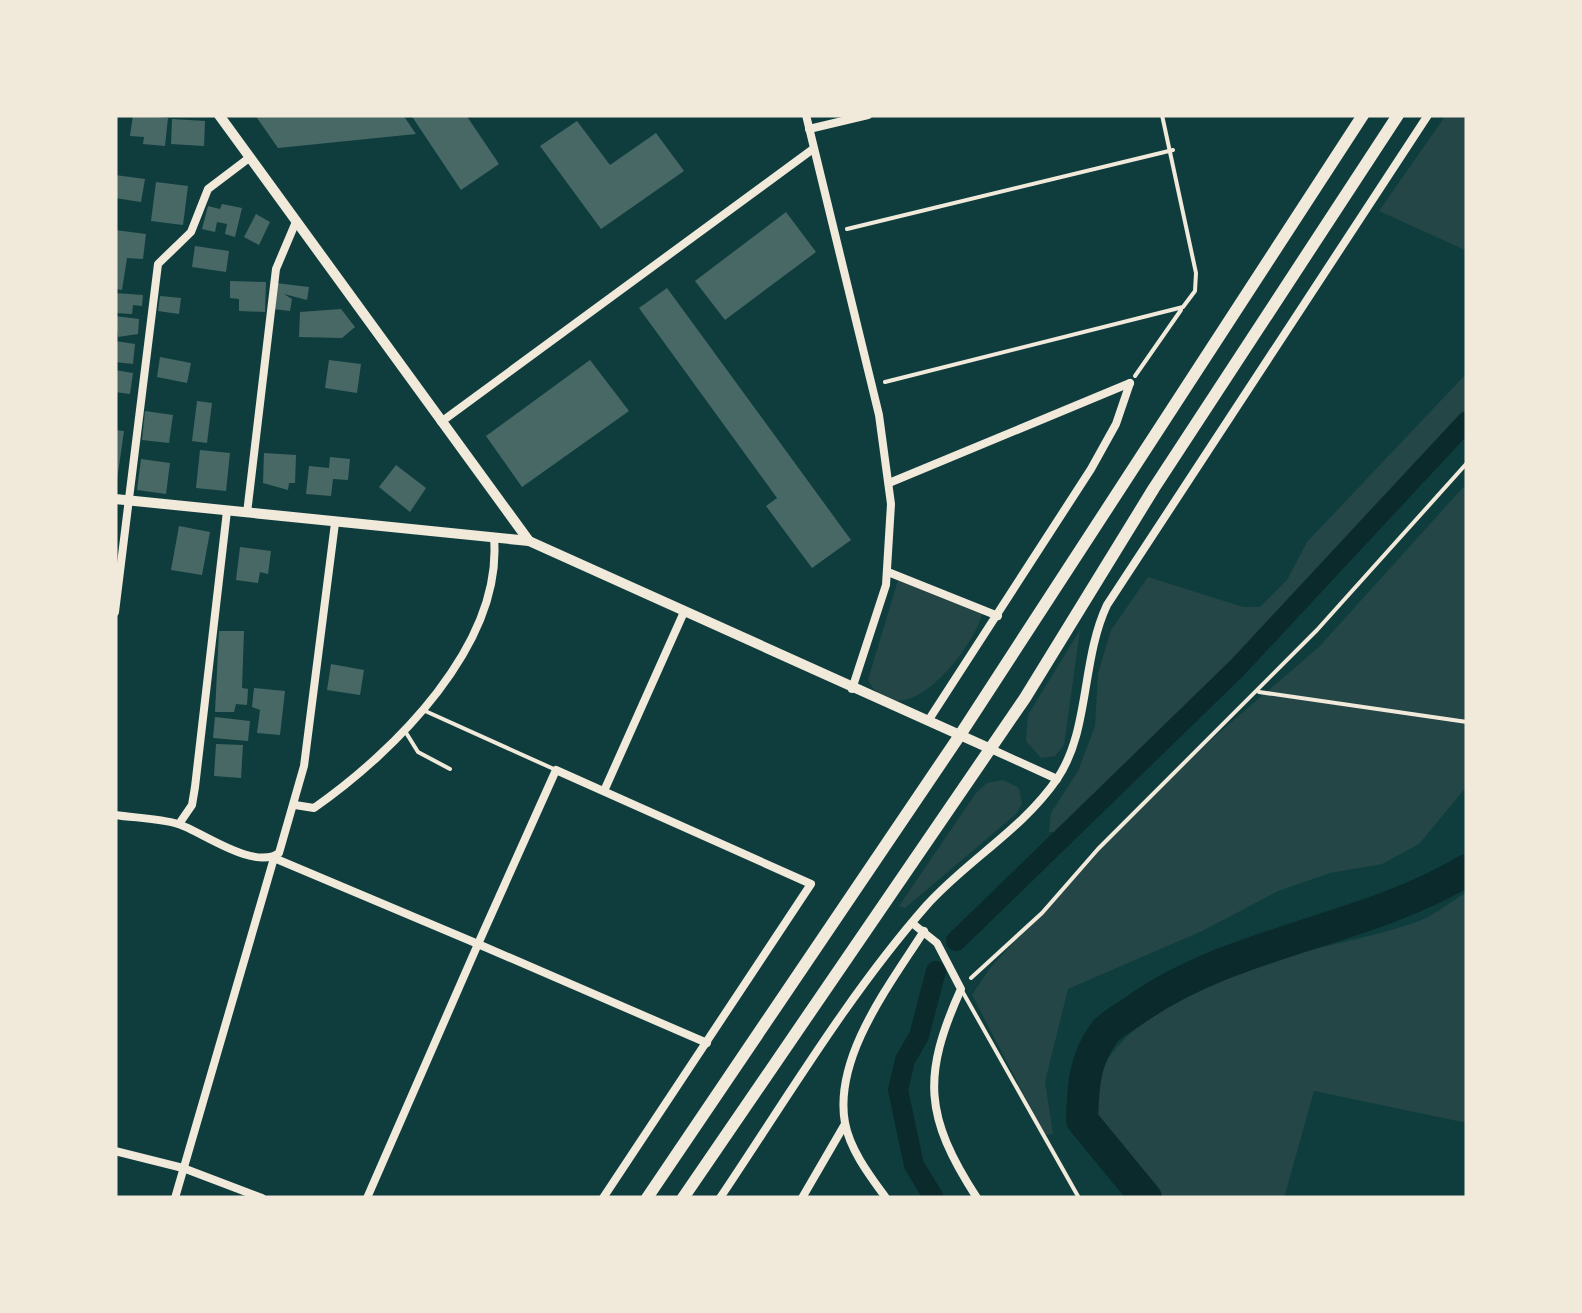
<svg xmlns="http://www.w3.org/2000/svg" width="1582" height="1313" font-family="'DejaVu Sans',sans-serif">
<rect width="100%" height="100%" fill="#0f3d3e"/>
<!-- green -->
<g fill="#244646">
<polygon points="1446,115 1467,115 1467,251 1379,211"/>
<polygon points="1467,373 1467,413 1229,667 1061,832 1049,832 1051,813 1078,771 1095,726 1098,674 1111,630 1148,577 1243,607 1260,607 1287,580 1307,542"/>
<polygon points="1467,483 1467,786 1419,844 1382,864 1330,873 1278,891 1202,931 1068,989 1045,1082 1053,1134 1045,1135 972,995 990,968 1121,827 1214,737 1319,647"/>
<path d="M898,580L982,614C973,649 901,742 868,680Z"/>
<polygon points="1080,630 1064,745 1055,756 1041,758 1026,741 1028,715"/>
<polygon points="1003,780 1019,788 1022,804 1016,814 905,908 899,906 976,793 987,783"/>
<path d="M1467,892V1123L1314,1091L1284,1198H1162C1142,1176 1117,1154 1103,1127C1066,1054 1175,998 1229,975C1288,951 1354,943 1414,923C1433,917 1450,902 1467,892Z"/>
</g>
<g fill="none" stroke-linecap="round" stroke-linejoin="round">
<!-- canal -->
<g stroke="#0a2a2b" stroke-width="20">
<polyline points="956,941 1237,668 1467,421"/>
<polyline points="934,1198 914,1165 898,1090 905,1060 919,1036 936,971"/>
</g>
<!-- river -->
<path stroke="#0a2a2b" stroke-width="32" d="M1146,1198L1082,1120C1083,1088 1084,1060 1104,1033C1111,1024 1125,1017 1135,1010C1234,940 1364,932 1467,870"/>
</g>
<!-- building -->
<g fill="#486865">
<polygon points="133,115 168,118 165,146 143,144 144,137 130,136"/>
<polygon points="255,115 403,115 416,134 278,148"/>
<polygon points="411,115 466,115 499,164 461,190"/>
<polygon points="172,119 205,121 204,146 171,144"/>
<polygon points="577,121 610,165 656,133 684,171 601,229 540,146"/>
<polygon points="115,175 145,179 141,202 115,198"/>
<polygon points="156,182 188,186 183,225 151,221"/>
<polygon points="222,204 242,208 235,237 225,234 227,224 217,222 215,232 202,229 208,206 220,209"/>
<polygon points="786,212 816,252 725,320 695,281"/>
<polygon points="256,214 270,222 259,245 244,237"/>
<polygon points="115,230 146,234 143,259 127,258 122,290 115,289"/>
<polygon points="195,246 229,251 226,272 192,267"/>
<polygon points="230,281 266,282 265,312 239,311 239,299 230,298"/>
<polygon points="276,283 309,287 307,300 284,294 292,299 290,311 273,309"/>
<polygon points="667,288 851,540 812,568 766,506 777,498 639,308"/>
<polygon points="115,293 143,295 142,306 133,305 132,314 115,313"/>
<polygon points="160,296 181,298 179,314 158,311"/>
<polygon points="341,309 355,327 342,338 299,337 300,312"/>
<polygon points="115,316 139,319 138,334 118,337"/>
<polygon points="115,341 135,344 133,364 115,362"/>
<polygon points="160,357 191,363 187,383 157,377"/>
<polygon points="329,360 361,364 357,393 325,388"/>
<polygon points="590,360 629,411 522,487 486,436"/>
<polygon points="115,370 133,373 130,394 115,392"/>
<polygon points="197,401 212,403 207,443 192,441"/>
<polygon points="145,411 173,415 169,443 142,440"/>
<polygon points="115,430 124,431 117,480 115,480"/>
<polygon points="200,450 230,453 226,491 196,488"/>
<polygon points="264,453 296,455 295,483 289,483 288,490 263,483"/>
<polygon points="330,457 350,459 348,480 333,479 331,496 306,494 309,466 329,468"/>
<polygon points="141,459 170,463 166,494 137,490"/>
<polygon points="396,465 426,488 410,512 379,487"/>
<polygon points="179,526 210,532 202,575 171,570"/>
<polygon points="240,547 271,551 268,574 260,572 258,583 236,580"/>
<polygon points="219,631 244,631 242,688 248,689 247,705 236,704 234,712 215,712"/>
<polygon points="331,664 364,670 360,695 327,690"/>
<polygon points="254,688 285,691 280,735 257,733 260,710 252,707"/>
<polygon points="215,717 250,721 248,741 213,738"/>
<polygon points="216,744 243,745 241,778 214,776"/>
</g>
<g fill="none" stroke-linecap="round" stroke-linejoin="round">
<!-- path -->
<g stroke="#f1e9da" stroke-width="4">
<polyline points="847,229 1173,150"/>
<polyline points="1135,376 1181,310"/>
<polyline points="885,382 1183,307 1195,291 1196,273 1162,115"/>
<polyline points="1259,692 1467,722"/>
<polyline points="971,978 1042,913 1098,849 1317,630 1467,463"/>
</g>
<!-- service -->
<g stroke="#f1e9da" stroke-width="4">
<polyline points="423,710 556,770"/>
<polyline points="405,731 418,752 450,769"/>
<polyline points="961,989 1079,1198"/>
</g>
<!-- minor -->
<g stroke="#f1e9da" stroke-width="8">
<polyline points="806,115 879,415 891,504 886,585 852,689"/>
<polyline points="809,129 868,115"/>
<polyline points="441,422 813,149"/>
<polyline points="889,483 1130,383"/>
<polyline points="247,513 276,269 295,224"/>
<polyline points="888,572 998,616"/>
<polyline points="115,612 158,264 191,232 208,189 249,158"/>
<polyline points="928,721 1091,469 1116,424 1130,383"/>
<polyline points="991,749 1057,779"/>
<polyline points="604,791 684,612"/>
<path d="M295,805L314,808C394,752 503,645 494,538"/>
<path d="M115,815C135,818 158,818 178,824C201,831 254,871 279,853L304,766L335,523"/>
<polyline points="179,824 192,805 195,787 227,511"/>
<path d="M912,923L937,943L961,989C922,1076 924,1116 977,1198"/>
<polyline points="115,1151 183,1168 262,1198"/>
<polyline points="175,1198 274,858 478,944 556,770 811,884 603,1198"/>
<polyline points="367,1198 478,944 707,1043"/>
<path d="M720,1198C786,1100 848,995 926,906C966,861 1022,830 1057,779C1090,731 1081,660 1107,605L1428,115"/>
<polyline points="802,1198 845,1124"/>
<path d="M886,1198C870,1176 850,1150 845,1123C833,1057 891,983 924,931"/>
</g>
<!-- tertiary -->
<g stroke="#f1e9da" stroke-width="10">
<polyline points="219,115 529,541"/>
<polyline points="115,499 529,541 991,749"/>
</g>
<!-- primary -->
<g stroke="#f1e9da" stroke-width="12">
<polyline points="647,1198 960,735 1363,115"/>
<polyline points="683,1198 1025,698 1154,488 1398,115"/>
</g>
</g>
<!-- border -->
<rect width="1582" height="1313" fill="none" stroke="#f1e9da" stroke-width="235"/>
</svg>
